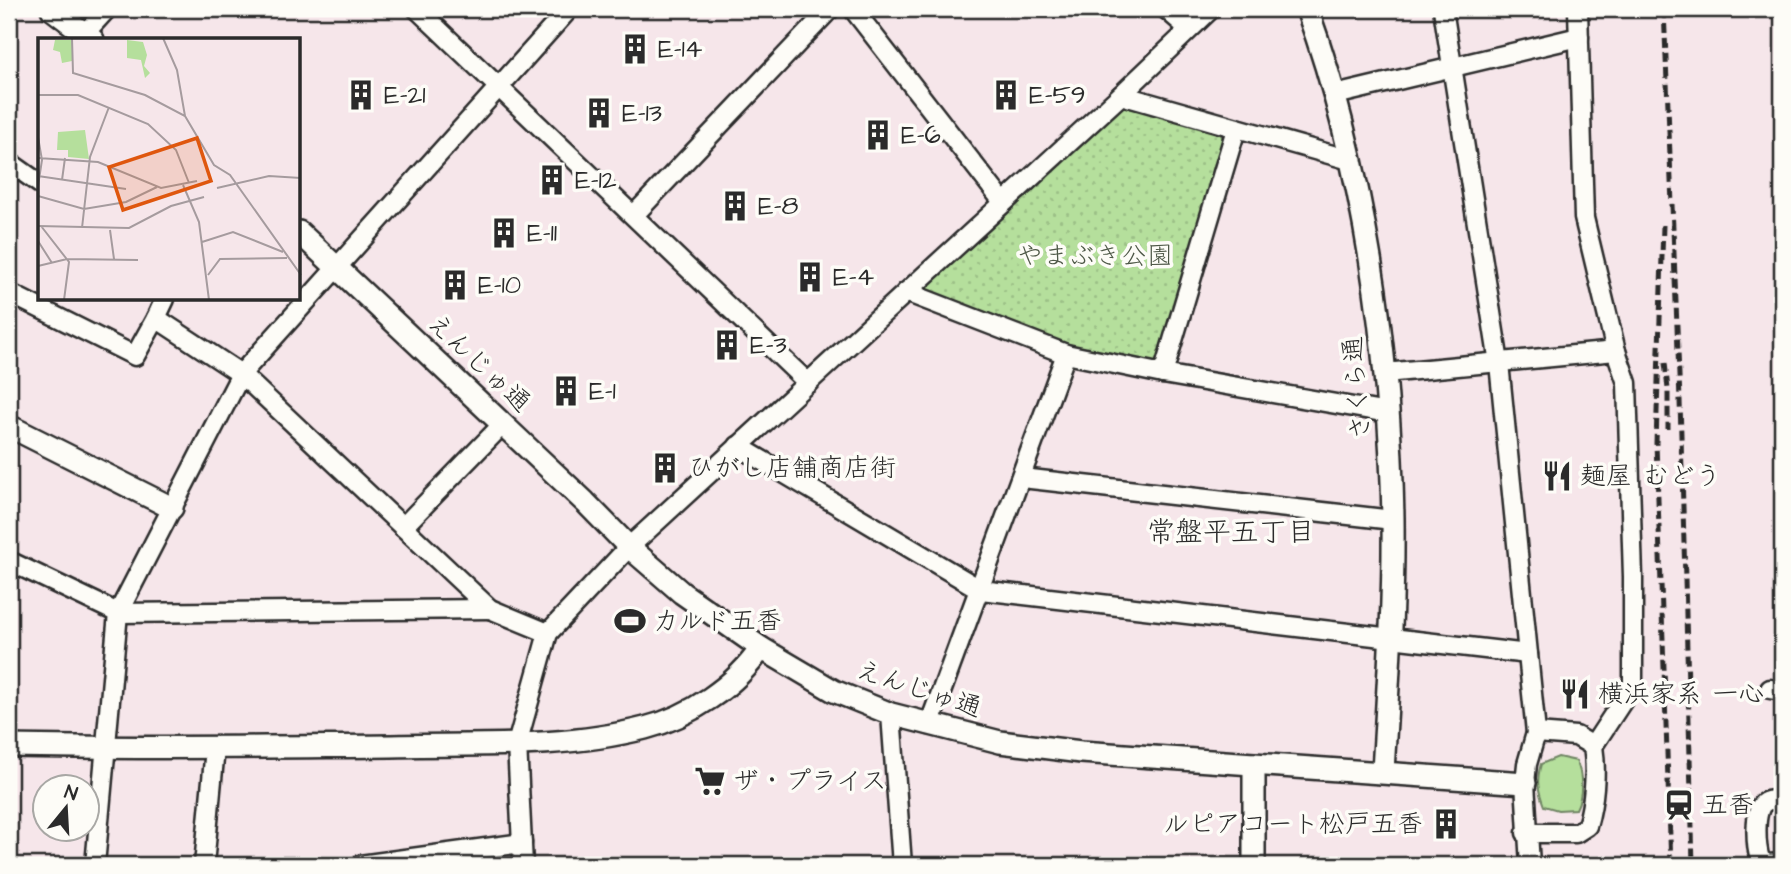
<svg xmlns="http://www.w3.org/2000/svg" width="1791" height="874" font-family="'Architects Daughter','Klee One',sans-serif">
<defs>
<pattern id="park-dots" width="8" height="8" patternUnits="userSpaceOnUse" patternTransform="scale(1.75)"><rect width="8" height="8" fill="#b5df9c"/><path d="M2 2h.1M6 6h.1" fill="none" stroke="#9cc087" stroke-width="1.8" stroke-linecap="round"/></pattern>
</defs>
<rect width="100%" height="100%" fill="#f6e6ea"/>
<filter id="ink" filterUnits="userSpaceOnUse"><feTurbulence type="fractalNoise" baseFrequency=".0143" numOctaves="2"/><feDisplacementMap in="SourceGraphic" scale="14" xChannelSelector="R" yChannelSelector="G"/><feConvolveMatrix kernelMatrix="1 2 1 2 8 2 1 2 1" color-interpolation-filters="sRGB"/></filter>
<g filter="url(#ink)">
<!-- grass -->
<path fill="#b5df9c" stroke="#708564" stroke-width="2" d="M1558,757L1576,761C1583,774 1583,796 1576,809L1558,810L1544,806C1538,790 1536,781 1541,764Z"/>
<!-- park -->
<polygon fill="url(#park-dots)" stroke="#708564" stroke-width="2" points="1126,105 1220,132 1223,139 1161,360 1154,364 1082,350 1030,332 927,293 927,285 1121,106"/>
<g fill="none" stroke-linecap="round" stroke-linejoin="round">
<!-- minor casing -->
<g stroke="#2b2b2b" stroke-width="23">
<g id="minor">
<polyline points="417,9 808,383"/>
<polyline points="853,9 1003,202"/>
<polyline points="1166,9 1189,29"/>
<polyline points="1443,9 1499,363 1528,654 1536,733 1527,764 1525,783 1530,865"/>
<polyline points="1578,9 1584,218 1616,351 1627,383 1633,577 1633,685 1593,746"/>
<polyline points="85,33 107,9"/>
<polyline points="1121,95 1350,160"/>
<polyline points="1335,95 1579,37"/>
<polyline points="9,162 40,184"/>
<polyline points="634,215 830,9"/>
<polyline points="906,292 1066,354 1163,374 1388,413"/>
<polyline points="9,293 135,356 156,318 241,374 490,609 548,633 517,744 523,865"/>
<polyline points="156,318 165,299"/>
<polyline points="1385,373 1616,351"/>
<polyline points="1163,374 1236,129"/>
<polyline points="738,446 981,590 1528,654"/>
<polyline points="1022,478 1393,520"/>
<polyline points="403,527 503,424"/>
<polyline points="9,561 118,613 490,609"/>
<polyline points="548,633 629,547 1121,95 1211,9"/>
<polyline points="1770,689 1782,691"/>
<polyline points="891,714 902,865"/>
<polyline points="929,725 1066,354"/>
<path d="M1782,800C1777,800 1769,799 1765,802C1753,808 1756,847 1760,859L1767,864L1782,863"/>
<path d="M1526,833H1576L1587,826C1594,802 1597,771 1593,746L1576,736L1536,733"/>
<polyline points="95,865 118,613 241,374 569,9"/>
<polyline points="204,865 215,748"/>
<polyline points="360,865 522,843"/>
</g>
</g>
<!-- tertiary casing -->
<g stroke="#2b2b2b" stroke-width="26">
<g id="tertiary">
<polyline points="52,9 93,40"/>
<path d="M1307,9C1364,167 1390,350 1393,518C1394,602 1388,687 1383,771"/>
<polyline points="299,232 585,502 629,547 682,593 761,648 834,691 891,714 1000,742 1081,752 1525,783"/>
<polyline points="9,426 172,508"/>
<path d="M9,746C136,749 264,747 391,746C476,744 563,749 645,728C689,717 736,686 761,648"/>
<polyline points="1254,764 1254,865"/>
</g>
</g>
<!-- minor -->
<use href="#minor" stroke="#fdfcf7" stroke-width="18"/>
<!-- tertiary -->
<use href="#tertiary" stroke="#fdfcf7" stroke-width="21"/>
<!-- rail -->
<g stroke="#2b2b2b" stroke-width="5" stroke-dasharray="10 5" stroke-linecap="butt">
<polyline points="1664,9 1680,400 1693,865"/>
<polyline points="1663,225 1656,443 1671,865"/>
<polyline points="1665,363 1668,389 1668,429"/>
</g>
</g>
</g>
<!-- icons -->
<defs>
<g id="building-bare" transform="scale(2.415)"><path d="M-4-6H4V6H1V3H-1V6H-4ZM-2.5-4.3h1.7v1.8h-1.7ZM.8-4.3h1.7v1.8H.8ZM-2.5-1h1.7V.8h-1.7ZM.8-1h1.7V.8H.8Z" fill="#2b2b2b" stroke="#fdfcf7" stroke-width="2.5" paint-order="stroke"/></g>
<g id="restaurant-bare" transform="scale(2.415)"><path d="M-5-6h1v4h1v-4h1v4h1v-4h1v5L-1.5 .5V6h-2V.5L-5-1ZM5-6V6H3V1.5H1.5Q1.5-4 5-6Z" fill="#2b2b2b" stroke="#fdfcf7" stroke-width="2.5" paint-order="stroke"/></g>
<g id="stadium-bare" transform="scale(2.415)"><path d="M0-5a6.5 5 0 1 0 0 10a6.5 5 0 1 0 0-10ZM-3.5-1.8h7v3.6h-7Z" fill="#2b2b2b" stroke="#fdfcf7" stroke-width="2.5" paint-order="stroke"/></g>
<g id="supermarket-bare" transform="scale(2.415)"><path d="M-6-5.5h2.5l.6 2H6L4.5 2H-2.5L-4.4-4H-6ZM-1.5 3.2a1.3 1.3 0 1 0 .1 0ZM3 3.2a1.3 1.3 0 1 0 .1 0Z" fill="#2b2b2b" stroke="#fdfcf7" stroke-width="2.5" paint-order="stroke"/></g>
<g id="station-bare" transform="scale(2.415)"><path d="M-3-6H3Q5-6 5-4V2Q5 4 3 4L4.5 6H3L1.5 4h-3L-3 6H-4.5L-3 4Q-5 4-5 2V-4Q-5-6-3-6ZM-3.5-4v3h7v-3ZM-3.5 1v1.5H-2V1ZM2 1v1.5H3.5V1Z" fill="#2b2b2b" stroke="#fdfcf7" stroke-width="2.5" paint-order="stroke"/></g>
</defs>
<g fill-rule="evenodd">
<use href="#building-bare" x="635" y="49"/>
<use href="#building-bare" x="361" y="95"/>
<use href="#building-bare" x="1006" y="95"/>
<use href="#building-bare" x="599" y="113"/>
<use href="#building-bare" x="878" y="135"/>
<use href="#building-bare" x="552" y="180"/>
<use href="#building-bare" x="735" y="206"/>
<use href="#building-bare" x="504" y="233"/>
<use href="#building-bare" x="810" y="277"/>
<use href="#building-bare" x="455" y="285"/>
<use href="#building-bare" x="727" y="345"/>
<use href="#building-bare" x="566" y="391"/>
<use href="#building-bare" x="665" y="468"/>
<use href="#restaurant-bare" x="1557" y="476"/>
<use href="#stadium-bare" x="630" y="621"/>
<use href="#restaurant-bare" x="1575" y="694"/>
<use href="#supermarket-bare" x="710" y="781"/>
<use href="#station-bare" x="1679" y="805"/>
<use href="#building-bare" x="1446" y="824"/>
</g>
<g text-anchor="middle" dominant-baseline="central" stroke-width="7" stroke-linejoin="round" paint-order="stroke">
<!-- poi labels -->
<g font-size="26" fill="#2b2b2b" stroke="#fdfcf7" text-anchor="start">
<text x="658" y="49">E-14</text>
<text x="384" y="95">E-21</text>
<text x="1029" y="95">E-59</text>
<text x="622" y="113">E-13</text>
<text x="901" y="135">E-6</text>
<text x="575" y="180">E-12</text>
<text x="758" y="206">E-8</text>
<text x="527" y="233">E-11</text>
<text x="833" y="277">E-4</text>
<text x="478" y="285">E-10</text>
<text x="750" y="345">E-3</text>
<text x="589" y="391">E-1</text>
<text x="688" y="468">ひがし店舗商店街</text>
<text x="1580" y="476">麺屋 むどう</text>
<text x="653" y="621">カルド五香</text>
<text x="1598" y="694">横浜家系 一心</text>
<text x="733" y="781">ザ・プライス</text>
<text x="1702" y="805">五香</text>
<text x="1423" y="824" text-anchor="end">ルピアコート松戸五香</text>
</g>
<!-- park labels -->
<g font-size="26" fill="#4e5847" stroke="#fdfcf7">
<text x="1095" y="256">やまぶき公園</text>
</g>
<!-- street labels -->
<g font-size="26" fill="#2b2b2b" stroke="#fdfcf7">
<text transform="translate(479 363) rotate(43)">えんじゅ通</text>
<text transform="translate(1357 388) rotate(-95)">さくら通</text>
<text transform="translate(919 689) rotate(18)">えんじゅ通</text>
</g>
<!-- neighbourhood labels -->
<g font-size="28" fill="#2b2b2b" stroke="#fdfcf7">
<text x="1231" y="532">常盤平五丁目</text>
</g>
</g>
<!-- overview -->
<g transform="translate(38 38)">
<rect width="262" height="262" fill="#f6e6ea"/>
<path d="M17,2H34V23L24,25L22,14L15,12ZM89,2L105,4L109,17L106,28L112,35L107,40L103,22L89,20Z" fill="#b5df9c"/>
<path d="M47,92L51,121L30,119V112H19L20,94Z" fill="#b5df9c"/>
<path fill="none" stroke="#a59b9e" stroke-width="2" d="M34,0L35,35L107,57L147,78L176,127L192,137L263,237M125,0L139,32L147,78M0,57H40L110,86L138,112L151,145M0,99L4,122L0,148M0,120L60,124L123,150L159,143M0,138L88,151M24,142L27,120M145,147L161,184L171,262M179,150L231,138L263,140M0,158L46,171L88,164L119,149M0,188L91,190L133,168L166,159M3,188L31,224L26,262M44,190L52,119L71,69M72,192L76,221M0,203L14,225M164,204L195,194L245,214M0,228L29,221L100,222M170,237L182,221L249,220"/>
<path fill="#df570e" fill-opacity="0.15" stroke="#df570e" stroke-width="3.5" d="M159,100L173,143L85,172L71,129Z"/>
<rect width="262" height="262" fill="none" stroke="#2b2b2b" stroke-width="3.5"/>
</g>
<!-- margin -->
<rect width="1791" height="874" fill="none" stroke="#fdfcf7" stroke-width="35"/>
<rect x="18" y="18" width="1756" height="839" fill="none" stroke="#2b2b2b" stroke-width="2.5" filter="url(#ink)"/>
<!-- north arrow -->
<g transform="translate(66 808) rotate(18)"><circle r="33" fill="#fdfcf7" stroke="#a9a8a5" stroke-width="2"/>
<path d="M0-5L12 26L0 18L-12 26Z" fill="#2b2b2b"/>
<text y="-10" font-size="19" font-weight="bold" text-anchor="middle" fill="#2b2b2b">N</text>
</g>
</svg>
